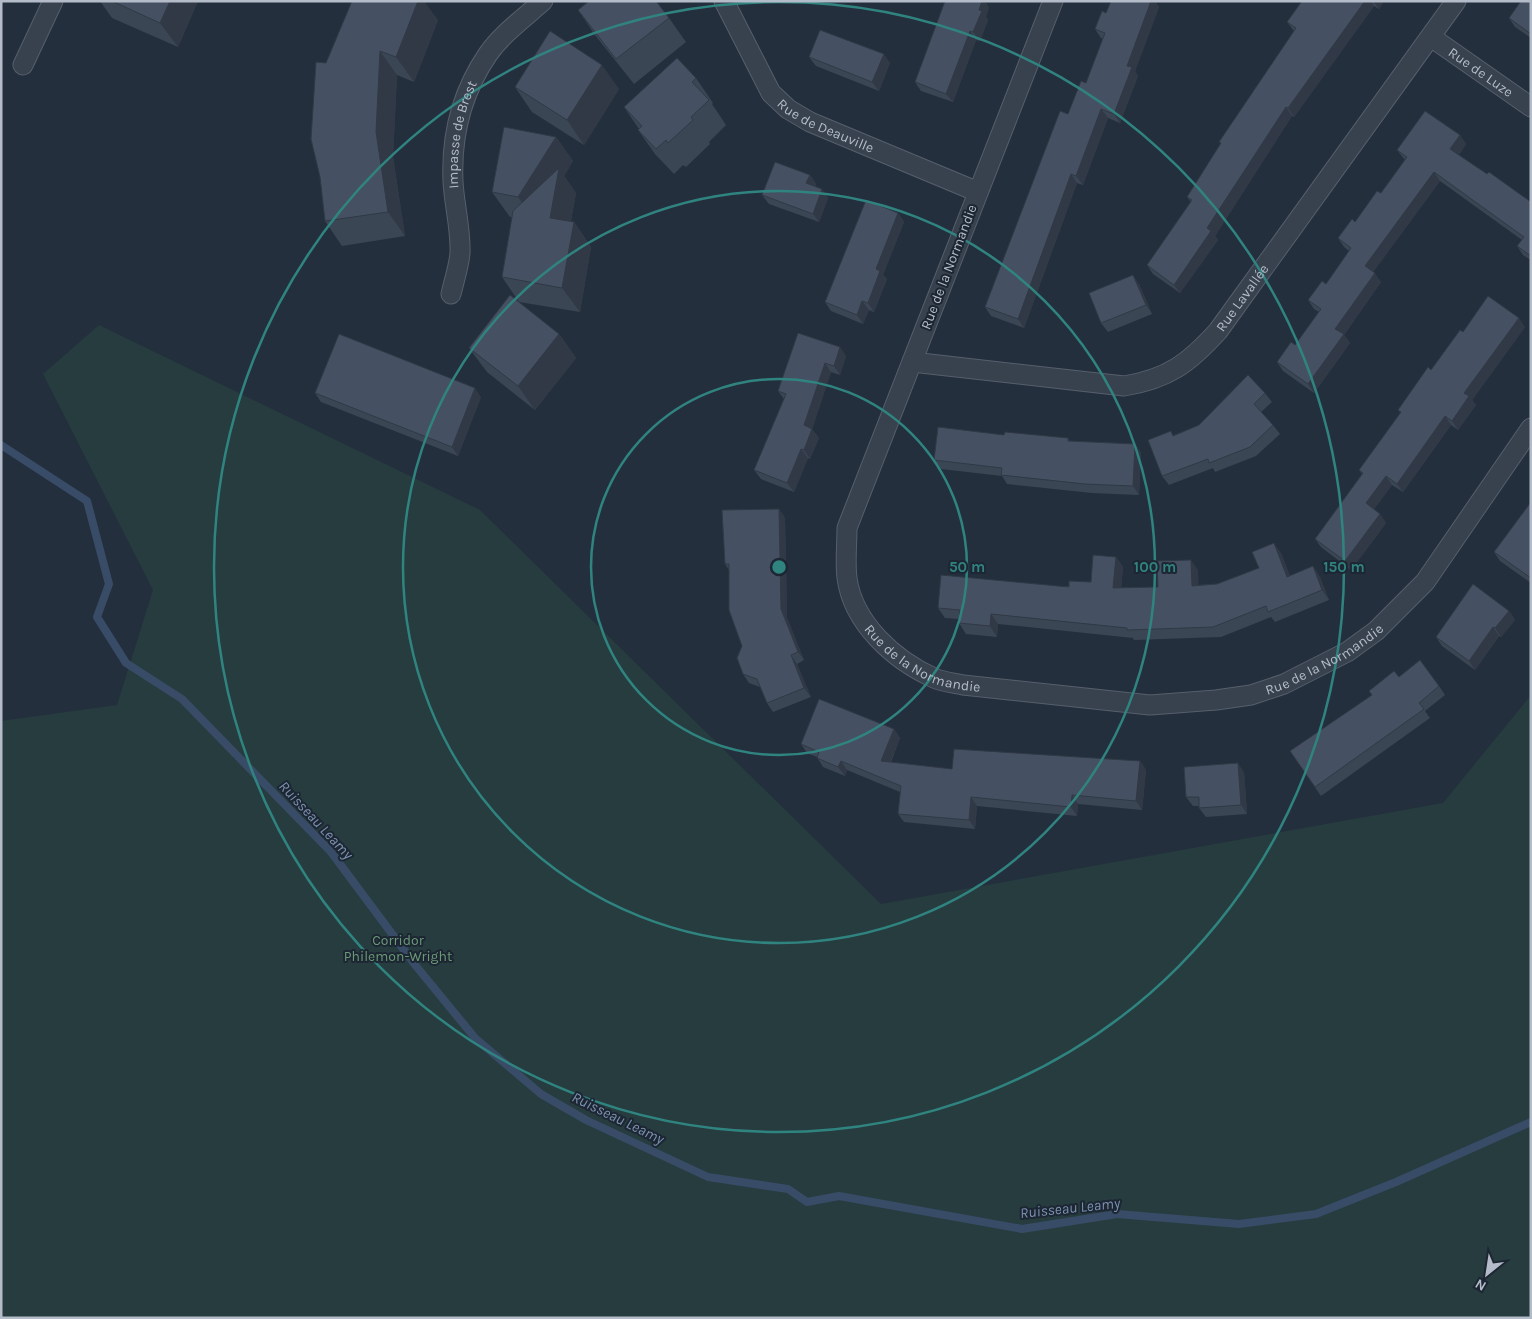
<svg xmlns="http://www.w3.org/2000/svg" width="1532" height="1319" font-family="Karla,sans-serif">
<rect width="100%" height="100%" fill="#242f3e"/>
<!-- green -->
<polygon fill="#263c3f" points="99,325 480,510 881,904 1443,803 1531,695 1531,1318 1,1318 1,721 117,705 153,590 43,374"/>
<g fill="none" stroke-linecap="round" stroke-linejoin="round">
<!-- stream -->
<polyline stroke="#394c67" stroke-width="8" points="1,445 87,501 109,584 97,617 126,663 182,699 331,852 416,966 475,1038 541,1094 586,1120 708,1177 788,1189 807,1202 839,1196 1022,1229 1117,1214 1239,1224 1316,1214 1396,1182 1531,1122"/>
<!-- street casing -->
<g stroke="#565f6c" stroke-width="21">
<g id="street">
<path id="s1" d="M724,1L771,93L788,109L810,122L978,192"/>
<path id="s2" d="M1053,1L847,528C847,544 845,562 847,578C853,623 894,660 934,678C943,682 954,683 963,685L1150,705L1216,700L1251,695L1284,684L1347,652L1376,631L1425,582L1531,428"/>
<path id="s3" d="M1431,37L1531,107"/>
<polyline points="23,65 53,1"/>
<path id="s4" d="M451,294C454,281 459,266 460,253C461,229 454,204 453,181C451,135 462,92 488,54C502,34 525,17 543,1"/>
<path id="s5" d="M912,362L1124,386C1168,379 1189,363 1218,331L1456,1"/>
</g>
</g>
<!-- street -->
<use href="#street" stroke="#38414e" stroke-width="19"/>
</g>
<!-- wall -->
<g fill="#3b4654">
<polygon points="100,1 198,1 178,47 112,18"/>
<polygon points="1302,1 1384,1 1379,9 1374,6 1294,117 1292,116 1215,236 1218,240 1180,293 1153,274 1147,265 1191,202 1187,197 1221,144 1219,142 1294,31 1287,22"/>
<polygon points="1531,1 1531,38 1515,27 1509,18"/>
<polygon points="1156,3 1159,7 1135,71 1138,76 1120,123 1108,118 1083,185 1077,183 1024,328 991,316 985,307 1068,114 1086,83 1103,39 1101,38 1095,29 1106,13"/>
<polygon points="989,7 986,17 988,20 980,41 976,40 953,102 921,91 915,82"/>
<polygon points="578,10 669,18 686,42 634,84 595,35"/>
<polygon points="438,20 414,82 397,75 393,157 405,236 342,246 325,221 326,63"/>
<polygon points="809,57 890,63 879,91 816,66"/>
<polygon points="696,78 713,103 712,104 726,125 709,142 710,144 686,167 683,165 674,174 655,154 638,130 639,129 624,107"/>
<polygon points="515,87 619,89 584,145 532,112"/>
<polygon points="1460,135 1466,144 1459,155 1487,174 1531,202 1531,260 1523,255 1517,246 1522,240 1440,181 1373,272 1381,282 1344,335 1350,343 1314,393 1283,371 1277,362 1295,345 1319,312 1314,309 1308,300 1326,284 1349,251 1344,247 1338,238 1355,222 1381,193 1405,160 1397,150"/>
<polygon points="556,137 573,161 564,176 576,193 571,221 574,222 591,247 580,312 519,302 502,277 512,217 510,217 492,192"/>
<polygon points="810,175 816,184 815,187 828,198 819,222 769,204 762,195"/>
<polygon points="898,213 904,222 883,275 887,279 874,312 869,310 863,324 831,311 825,302"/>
<polygon points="1139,284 1152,314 1108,332 1101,323"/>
<polygon points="1525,327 1472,400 1476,405 1458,430 1451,425 1403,492 1392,485 1374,509 1380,514 1386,523 1351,570 1321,547 1315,539 1362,474 1359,470 1401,413 1398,410 1463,332"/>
<polygon points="798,333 846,356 840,375 831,372 812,429 819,438 810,459 808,458 794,492 761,479 754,470 784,399 778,391"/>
<polygon points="559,334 576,358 535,410 487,372 469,348"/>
<polygon points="315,393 481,397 458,456 321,402"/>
<polygon points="1265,393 1272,402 1261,412 1273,425 1280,434 1256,456 1215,472 1213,468 1169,485 1162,476 1174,435 1199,425"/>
<polygon points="1004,435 1068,438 1070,441 1135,444 1141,453 1139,495 1092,493 1007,484 1002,476 941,469 934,460"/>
<polygon points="1531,502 1531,583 1500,561 1494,552"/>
<polygon points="779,509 785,518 787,618 804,660 797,664 811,697 773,712 767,703 760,687 749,683 743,674 742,646 729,570 725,564"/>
<polygon points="1281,553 1290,576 1313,566 1320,577 1329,600 1275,622 1271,617 1221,637 1134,640 1133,638 998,624 997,637 966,634 959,623 959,619 945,618 938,608 1091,582 1116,557 1123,567 1121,588 1158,587 1198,570 1198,585 1217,584 1259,568"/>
<polygon points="1509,611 1515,620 1501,637 1499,636 1475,670 1442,646 1436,637"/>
<polygon points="1399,677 1439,686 1445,695 1425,711 1430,718 1321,796 1290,751"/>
<polygon points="894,729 900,738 891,762 952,769 1140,761 1146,770 1142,810 1078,804 1077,816 977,806 975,829 904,822 898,814 900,792 847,770 845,776 823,767 817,757 807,753 801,744"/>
<polygon points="1244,772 1247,814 1206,817 1199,808 1199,806 1193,806 1186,797"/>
</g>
<!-- shaded-wall -->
<g fill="#303945">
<polygon points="170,1 198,1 178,47 160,23"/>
<polygon points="418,1 424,1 438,20 414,82 396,57"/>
<polygon points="980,1 985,1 989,7 986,17 988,20 980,41 973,32"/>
<polygon points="1151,1 1157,1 1156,3 1159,7 1135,71 1138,76 1120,123 1114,114 1127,66"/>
<polygon points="1365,1 1371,1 1374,6 1294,117 1288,108"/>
<polygon points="1373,1 1384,1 1379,9"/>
<polygon points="970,31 976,40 953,102 946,94"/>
<polygon points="380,51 397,75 393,157 405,236 388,212 376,132"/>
<polygon points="884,54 890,63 879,91 872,82"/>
<polygon points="602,65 619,89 584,145 567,120"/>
<polygon points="1286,107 1292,116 1215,236 1218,240 1180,293 1174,285 1207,228"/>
<polygon points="1101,109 1108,118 1083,185 1076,176"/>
<polygon points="1460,135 1466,144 1457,158 1450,149"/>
<polygon points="556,137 573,161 564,176 576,193 567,242 550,218 535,221 518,197"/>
<polygon points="1434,172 1440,181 1371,275 1365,266"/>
<polygon points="1071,174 1077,183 1024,328 1018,319"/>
<polygon points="810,175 816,184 813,192 806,183"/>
<polygon points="822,189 828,198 819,222 813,214"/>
<polygon points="898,213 904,222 883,275 887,279 874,312 868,303 876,269"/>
<polygon points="574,222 591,247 580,312 562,288"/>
<polygon points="1375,273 1381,282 1344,335 1350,343 1314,393 1308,384 1335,329"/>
<polygon points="1133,275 1139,284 1152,314 1146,305"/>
<polygon points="862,301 869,310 863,324 857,315"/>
<polygon points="1519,318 1525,327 1472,400 1476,405 1458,430 1452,421 1464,393"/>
<polygon points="559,334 576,358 535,410 518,386"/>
<polygon points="840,347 846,356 840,375 834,366"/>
<polygon points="825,363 831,372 811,433 812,429 819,438 810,459 804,450 804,425"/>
<polygon points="475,388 481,397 458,456 452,447"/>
<polygon points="1445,416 1451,425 1403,492 1397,484"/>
<polygon points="1135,444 1141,453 1139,495 1133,486"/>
<polygon points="801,449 808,458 794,492 787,483"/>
<polygon points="1386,476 1392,485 1372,512 1366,503"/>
<polygon points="779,509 785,518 787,618 804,660 798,652 781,609"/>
<polygon points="1380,514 1386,523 1351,570 1345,561"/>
<polygon points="1274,543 1281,553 1294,587 1287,577"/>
<polygon points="1116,557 1123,567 1120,599 1113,588"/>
<polygon points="1191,560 1198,570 1199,596 1192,586"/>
<polygon points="1313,566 1320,577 1329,600 1322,590"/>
<polygon points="1509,611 1515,620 1501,637 1495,628"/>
<polygon points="991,614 998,624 997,637 990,626"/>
<polygon points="1493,627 1499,636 1475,670 1469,661"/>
<polygon points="791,655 797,664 811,697 804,688"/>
<polygon points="894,729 900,738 887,770 881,761"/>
<polygon points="841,761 847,770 845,776 838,767"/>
<polygon points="1140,761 1146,770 1142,810 1136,801"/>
<polygon points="1238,763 1244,772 1247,814 1241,805"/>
<polygon points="1072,795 1078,804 1077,816 1071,807"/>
<polygon points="971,797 977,806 975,829 969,820"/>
</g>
<!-- building -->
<g fill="#455162" stroke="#303945">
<polygon points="112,1 170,1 160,23"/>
<polygon points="352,1 418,1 396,57 380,51 376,132 388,212 325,221 320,177 311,139 316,62 326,63"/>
<polygon points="589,1 656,1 669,18 616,59 578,10"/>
<polygon points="945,1 982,1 979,10 982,11 973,32 970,31 946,94 915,82"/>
<polygon points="1111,1 1151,1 1127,66 1132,67 1114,114 1101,109 1076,176 1071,174 1018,319 985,307 1060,111 1068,114 1081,81 1086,83 1105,33 1095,29 1102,11 1106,13"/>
<polygon points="1302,1 1365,1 1288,108 1286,107 1207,228 1211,231 1174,285 1147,265 1192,200 1187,197 1221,143 1219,142 1296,28 1287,22"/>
<polygon points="1521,1 1531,1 1531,34 1509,18"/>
<polygon points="820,30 884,54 872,82 809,57"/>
<polygon points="550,31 602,65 567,120 515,87"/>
<polygon points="677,58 696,78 692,82 709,100 691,117 693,120 668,143 666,140 656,149 638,130 642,126 624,107"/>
<polygon points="1425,111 1460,135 1450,149 1487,174 1489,172 1531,202 1531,256 1517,246 1524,237 1434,172 1365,266 1375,273 1335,329 1344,334 1308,384 1277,362 1291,342 1295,345 1321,309 1308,300 1322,281 1326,284 1351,248 1338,238 1352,219 1355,222 1377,191 1381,193 1407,157 1397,150"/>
<polygon points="504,127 556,137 518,197 492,192"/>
<polygon points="775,162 810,175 806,183 822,189 813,214 762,195"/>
<polygon points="559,168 550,218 574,222 562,288 502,277 513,211"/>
<polygon points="866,200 898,213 876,269 880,271 868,303 862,301 857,315 825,302"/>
<polygon points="1133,275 1146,305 1101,323 1089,293"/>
<polygon points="510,295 559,334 518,386 469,348"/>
<polygon points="1488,296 1519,318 1464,393 1469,396 1452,421 1445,416 1397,484 1386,476 1366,503 1380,514 1345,561 1315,539 1363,473 1359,470 1401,412 1398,410 1428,367 1431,370 1460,330 1463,332"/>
<polygon points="798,333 840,347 834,366 825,363 804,425 812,429 804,450 801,449 787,483 754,470 786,394 778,391"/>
<polygon points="339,334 475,388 452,447 315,393"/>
<polygon points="1248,375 1265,393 1254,404 1273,425 1250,447 1209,463 1208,459 1162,476 1148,440 1171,431 1173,436 1199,425"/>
<polygon points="938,427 1004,435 1005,432 1068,438 1068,441 1135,444 1133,486 1085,484 1001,475 1002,468 934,460"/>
<polygon points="1531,502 1531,578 1494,552"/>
<polygon points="779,509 781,609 798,652 791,655 804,688 767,703 757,679 743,674 737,658 742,646 729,610 729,564 725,564 722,510"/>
<polygon points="1274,543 1287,577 1313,566 1322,590 1268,612 1266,606 1213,627 1127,630 1127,628 991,614 990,626 959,623 960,610 938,608 941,575 1069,587 1069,581 1091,582 1093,555 1116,557 1113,588 1158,587 1157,561 1191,560 1192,586 1217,584 1259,568 1252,552"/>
<polygon points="1473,584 1509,611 1495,628 1493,627 1469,661 1436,637"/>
<polygon points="1420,660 1439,686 1419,703 1424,709 1315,787 1290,751 1372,695 1369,691 1394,671 1399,677"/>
<polygon points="819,699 894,729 881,761 952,769 954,749 1140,761 1136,801 1072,795 1071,807 971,797 969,820 898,814 901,786 841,761 838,767 817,758 819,752 801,744"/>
<polygon points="1238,763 1241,805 1199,808 1199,797 1186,797 1184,767"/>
</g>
<!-- distance rings -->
<g fill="none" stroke="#308480" stroke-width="2.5">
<circle cx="779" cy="567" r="188"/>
<circle cx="779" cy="567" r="376"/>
<circle cx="779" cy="567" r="565"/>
</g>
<g text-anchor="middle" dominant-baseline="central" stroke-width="4" stroke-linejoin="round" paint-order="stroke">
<!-- street labels -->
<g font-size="14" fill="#b4bcc9" stroke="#1d2633">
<text stroke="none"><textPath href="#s3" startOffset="61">Rue de Luze</textPath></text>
<text stroke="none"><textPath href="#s1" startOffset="168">Rue de Deauville</textPath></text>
<text stroke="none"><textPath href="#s4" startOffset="162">Impasse de Brest</textPath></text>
<text transform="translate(949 267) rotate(-69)">Rue de la Normandie</text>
<text stroke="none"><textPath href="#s5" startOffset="366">Rue Lavallée</textPath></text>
<text stroke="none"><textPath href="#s2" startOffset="735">Rue de la Normandie</textPath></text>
<text stroke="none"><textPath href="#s2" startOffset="1155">Rue de la Normandie</textPath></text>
</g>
<!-- park labels -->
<g font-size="14" fill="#6b9a76" stroke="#1d2633">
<text x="398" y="940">Corridor<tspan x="398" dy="16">Philemon-Wright</tspan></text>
</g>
<!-- water labels -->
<g font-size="15" font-style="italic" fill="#7c92b1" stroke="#1d2633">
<text transform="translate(316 820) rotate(47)">Ruisseau Leamy</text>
<text transform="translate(618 1118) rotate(26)">Ruisseau Leamy</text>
<text transform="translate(1070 1208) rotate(-6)">Ruisseau Leamy</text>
</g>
</g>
<circle cx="779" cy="567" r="8" fill="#308480" stroke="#1d2633" stroke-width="2.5"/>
<g font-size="15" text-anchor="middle" font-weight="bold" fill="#308480" stroke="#1d2633" stroke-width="4" stroke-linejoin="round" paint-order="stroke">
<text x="967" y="572">50 m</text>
<text x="1155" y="572">100 m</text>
<text x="1344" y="572">150 m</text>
</g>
<!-- border -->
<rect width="1532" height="1319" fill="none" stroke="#b4bcc9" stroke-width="5"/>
<!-- north arrow -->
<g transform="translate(1487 1274) rotate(210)" stroke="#1d2633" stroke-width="4" paint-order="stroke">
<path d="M0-4L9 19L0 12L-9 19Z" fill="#b4bcc9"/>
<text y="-8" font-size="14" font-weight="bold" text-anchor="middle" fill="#b4bcc9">N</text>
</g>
</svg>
